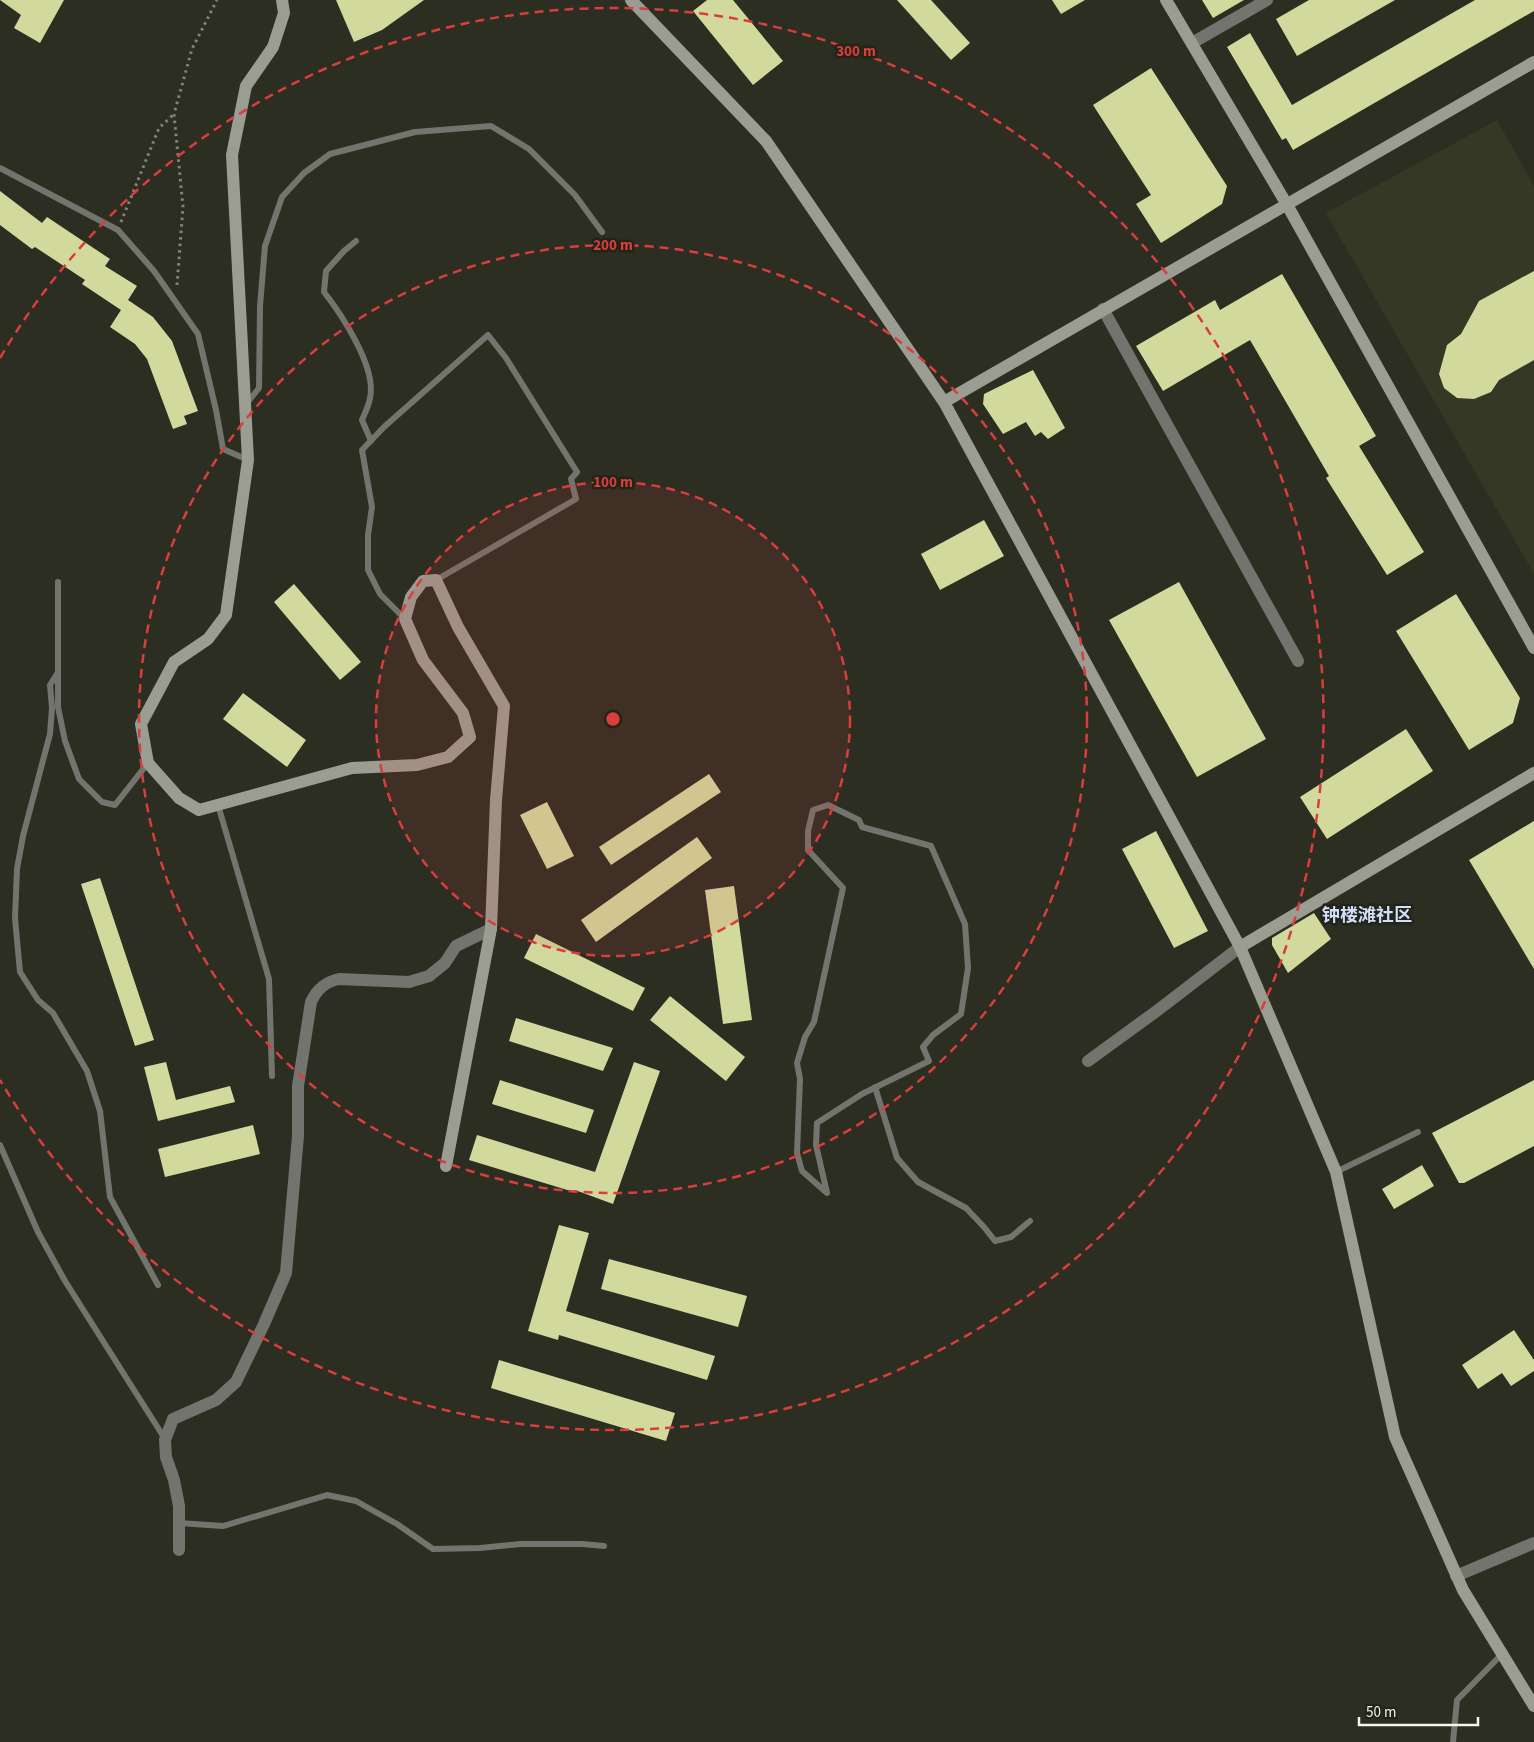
<svg xmlns="http://www.w3.org/2000/svg" width="1534" height="1742" font-family="'Source Sans 3','Noto Sans SC',sans-serif">
<rect width="100%" height="100%" fill="#2c2e22"/>
<!-- built -->
<polygon fill="#363826" points="1497,120 1534,186 1534,574 1326,213"/>
<!-- building -->
<g fill="#d2d99d">
<polygon points="0,0 64,0 40,43 14,28 21,15"/>
<polygon points="336,0 424,0 382,30 354,42"/>
<polygon points="707,0 733,0 783,61 753,85 693,11"/>
<polygon points="897,0 931,0 970,43 951,60"/>
<polygon points="1052,0 1085,0 1061,14"/>
<polygon points="1202,0 1244,0 1213,18"/>
<polygon points="1309,0 1395,0 1297,56 1276,19"/>
<polygon points="1475,0 1534,0 1534,11 1293,150 1286,138 1282,140 1227,47 1250,33 1292,105"/>
<polygon points="1151,68 1227,186 1222,204 1161,243 1136,204 1151,195 1093,105"/>
<polygon points="0,191 42,223 47,217 110,259 105,266 137,286 128,300 153,317 172,341 198,411 184,416 187,424 173,429 147,359 135,344 110,327 121,310 82,284 85,280 35,247 32,249 0,225"/>
<polygon points="1534,271 1534,360 1499,380 1491,392 1474,399 1457,398 1444,388 1439,374 1447,345 1461,334 1479,301"/>
<polygon points="1282,274 1376,436 1359,446 1424,552 1387,575 1326,478 1329,476 1250,340 1163,391 1136,346 1215,300 1220,310"/>
<polygon points="1033,370 1065,428 1048,439 1041,432 1035,436 1026,422 1003,434 983,404 984,394"/>
<polygon points="984,520 1004,556 940,590 921,554"/>
<polygon points="1179,582 1266,739 1197,777 1109,620"/>
<polygon points="294,584 361,662 340,680 274,602"/>
<polygon points="1456,594 1520,698 1513,723 1469,750 1396,631"/>
<polygon points="243,693 306,740 287,767 223,719"/>
<polygon points="1406,729 1433,771 1327,839 1300,797"/>
<polygon points="709,774 721,792 611,865 599,847"/>
<polygon points="547,802 574,856 547,869 520,815"/>
<polygon points="1534,821 1534,969 1469,860"/>
<polygon points="1156,831 1208,931 1174,948 1122,849"/>
<polygon points="697,837 712,858 596,942 581,920"/>
<polygon points="100,878 154,1040 135,1046 81,884"/>
<polygon points="734,886 752,1020 723,1024 705,890"/>
<polygon points="1314,913 1331,939 1288,973 1272,945 1272,938"/>
<polygon points="536,934 645,988 633,1011 524,958"/>
<polygon points="670,996 745,1057 726,1081 650,1020"/>
<polygon points="516,1018 613,1048 603,1071 509,1041"/>
<polygon points="166,1062 176,1100 230,1086 235,1102 158,1121 144,1067"/>
<polygon points="634,1062 660,1071 613,1204 575,1190 574,1192 469,1160 477,1135 595,1172"/>
<polygon points="500,1080 594,1110 586,1133 492,1104"/>
<polygon points="1534,1080 1534,1146 1464,1183 1459,1183 1432,1133"/>
<polygon points="253,1125 260,1154 165,1177 158,1149"/>
<polygon points="1422,1165 1434,1186 1394,1209 1382,1189"/>
<polygon points="559,1225 589,1233 566,1311 715,1356 707,1380 559,1335 558,1340 528,1331"/>
<polygon points="609,1259 747,1296 738,1327 601,1289"/>
<polygon points="1514,1330 1534,1360 1534,1371 1511,1386 1502,1373 1478,1389 1462,1365"/>
<polygon points="499,1360 675,1413 666,1441 491,1388"/>
</g>
<g fill="none" stroke-linecap="round" stroke-linejoin="round">
<!-- path -->
<g stroke="#82847a" stroke-width="3" stroke-dasharray="2.5 4" stroke-linecap="butt">
<polyline points="121,222 159,128 174,114"/>
<polyline points="177,285 183,207 174,114 192,49 217,0"/>
</g>
<!-- lane -->
<g stroke="#73746d" stroke-width="6">
<polyline points="0,168 118,230 154,271 198,334 216,410 223,449 248,460"/>
<path d="M356,241L344,251L326,271L324,292C342,315 377,368 370,398C369,405 365,413 362,420L371,441"/>
<polyline points="247,403 259,388 260,306 265,246 282,197 304,173 330,154 415,132 491,126 529,149 575,195 602,232"/>
<polyline points="58,582 58,707 65,741 79,779 102,802 115,805 148,763"/>
<polyline points="405,619 380,594 368,570 368,535 372,507 362,450 384,427 488,335 506,358 577,472 571,479 576,499 436,580"/>
<polyline points="57,674 50,685 52,708 50,734 23,836 17,869 15,918 20,972 38,1000 53,1013 87,1071 100,1111 110,1197 158,1285"/>
<polyline points="218,805 269,979 272,1076"/>
<polygon points="828,805 859,820 862,827 931,846 965,924 968,968 961,1014 933,1035 923,1047 929,1061 862,1094 817,1123 816,1145 827,1193 802,1171 797,1153 800,1079 797,1063 805,1037 814,1022 843,888 808,850 808,831 813,810"/>
<polyline points="875,1087 897,1158 918,1182 966,1208 984,1227 995,1241 1011,1237 1030,1221"/>
<polyline points="0,1145 38,1232 65,1281 165,1439"/>
<polyline points="1336,1172 1418,1132"/>
<polyline points="179,1523 223,1526 327,1495 356,1501 397,1524 433,1549 480,1548 521,1544 582,1544 604,1546"/>
<polyline points="1453,1742 1457,1700 1502,1654"/>
</g>
<!-- street -->
<g stroke="#73746d" stroke-width="12">
<polyline points="1192,43 1267,0"/>
<polyline points="1103,309 1298,661"/>
<polyline points="1088,1061 1158,1010 1240,947"/>
<path d="M179,1550V1506L174,1480L166,1457L165,1440L173,1419L216,1400L236,1382L264,1324L286,1273L298,1136V1086L311,1002C317,989 325,982 339,979L409,982L429,976L445,963L456,946L491,929"/>
<polyline points="1456,1576 1534,1543"/>
</g>
<!-- secondary -->
<g stroke="#9b9c92" stroke-width="12">
<polyline points="282,0 284,13 273,47 246,86 232,155 248,460 226,615 208,639 174,662 141,724 148,763 179,798 199,810 352,768 417,765 448,757 470,737 463,713 423,660 405,619 411,597 423,581 436,580 458,627 504,706 496,800 491,929 446,1166"/>
<polyline points="631,0 766,141 944,402 1240,947 1336,1172 1395,1437 1463,1590 1534,1706"/>
<polyline points="1166,0 1286,203 1534,648"/>
<polyline points="944,402 1534,62"/>
<polyline points="1240,947 1534,773"/>
</g>
</g>
<!-- distance rings -->
<circle cx="613" cy="719" r="237" fill="#d93d3c" fill-opacity=".12"/>
<g fill="none" stroke="#d93d3c" stroke-width="2.5" stroke-dasharray="9 6">
<circle cx="613" cy="719" r="237"/>
<circle cx="613" cy="719" r="474"/>
<path d="M0 358A711 711 0 1 1 0 1080"/>
</g>
<g text-anchor="middle" dominant-baseline="central" stroke-width="5" stroke-linejoin="round" paint-order="stroke">
<!-- quarter labels -->
<g font-size="18" font-weight="bold" fill="#d1dffa" stroke="#222418">
<text x="1367" y="915">钟楼滩社区</text>
</g>
</g>
<circle cx="613" cy="719" r="8" fill="#d93d3c" stroke="#222418" stroke-width="2.5"/>
<g font-size="15" text-anchor="middle" font-weight="bold" fill="#d93d3c" stroke="#222418" stroke-width="5" stroke-linejoin="round" paint-order="stroke">
<text x="856" y="56">300 m</text>
<text x="613" y="250">200 m</text>
<text x="613" y="487">100 m</text>
</g>
<!-- scale -->
<path d="M1359 1717v8h119v-8" fill="none" stroke="#f4f6ee" stroke-width="2.5"/>
<text x="1366" y="1717" font-size="15" fill="#f4f6ee" stroke="#222418" stroke-width="4" paint-order="stroke">50 m</text>
</svg>
